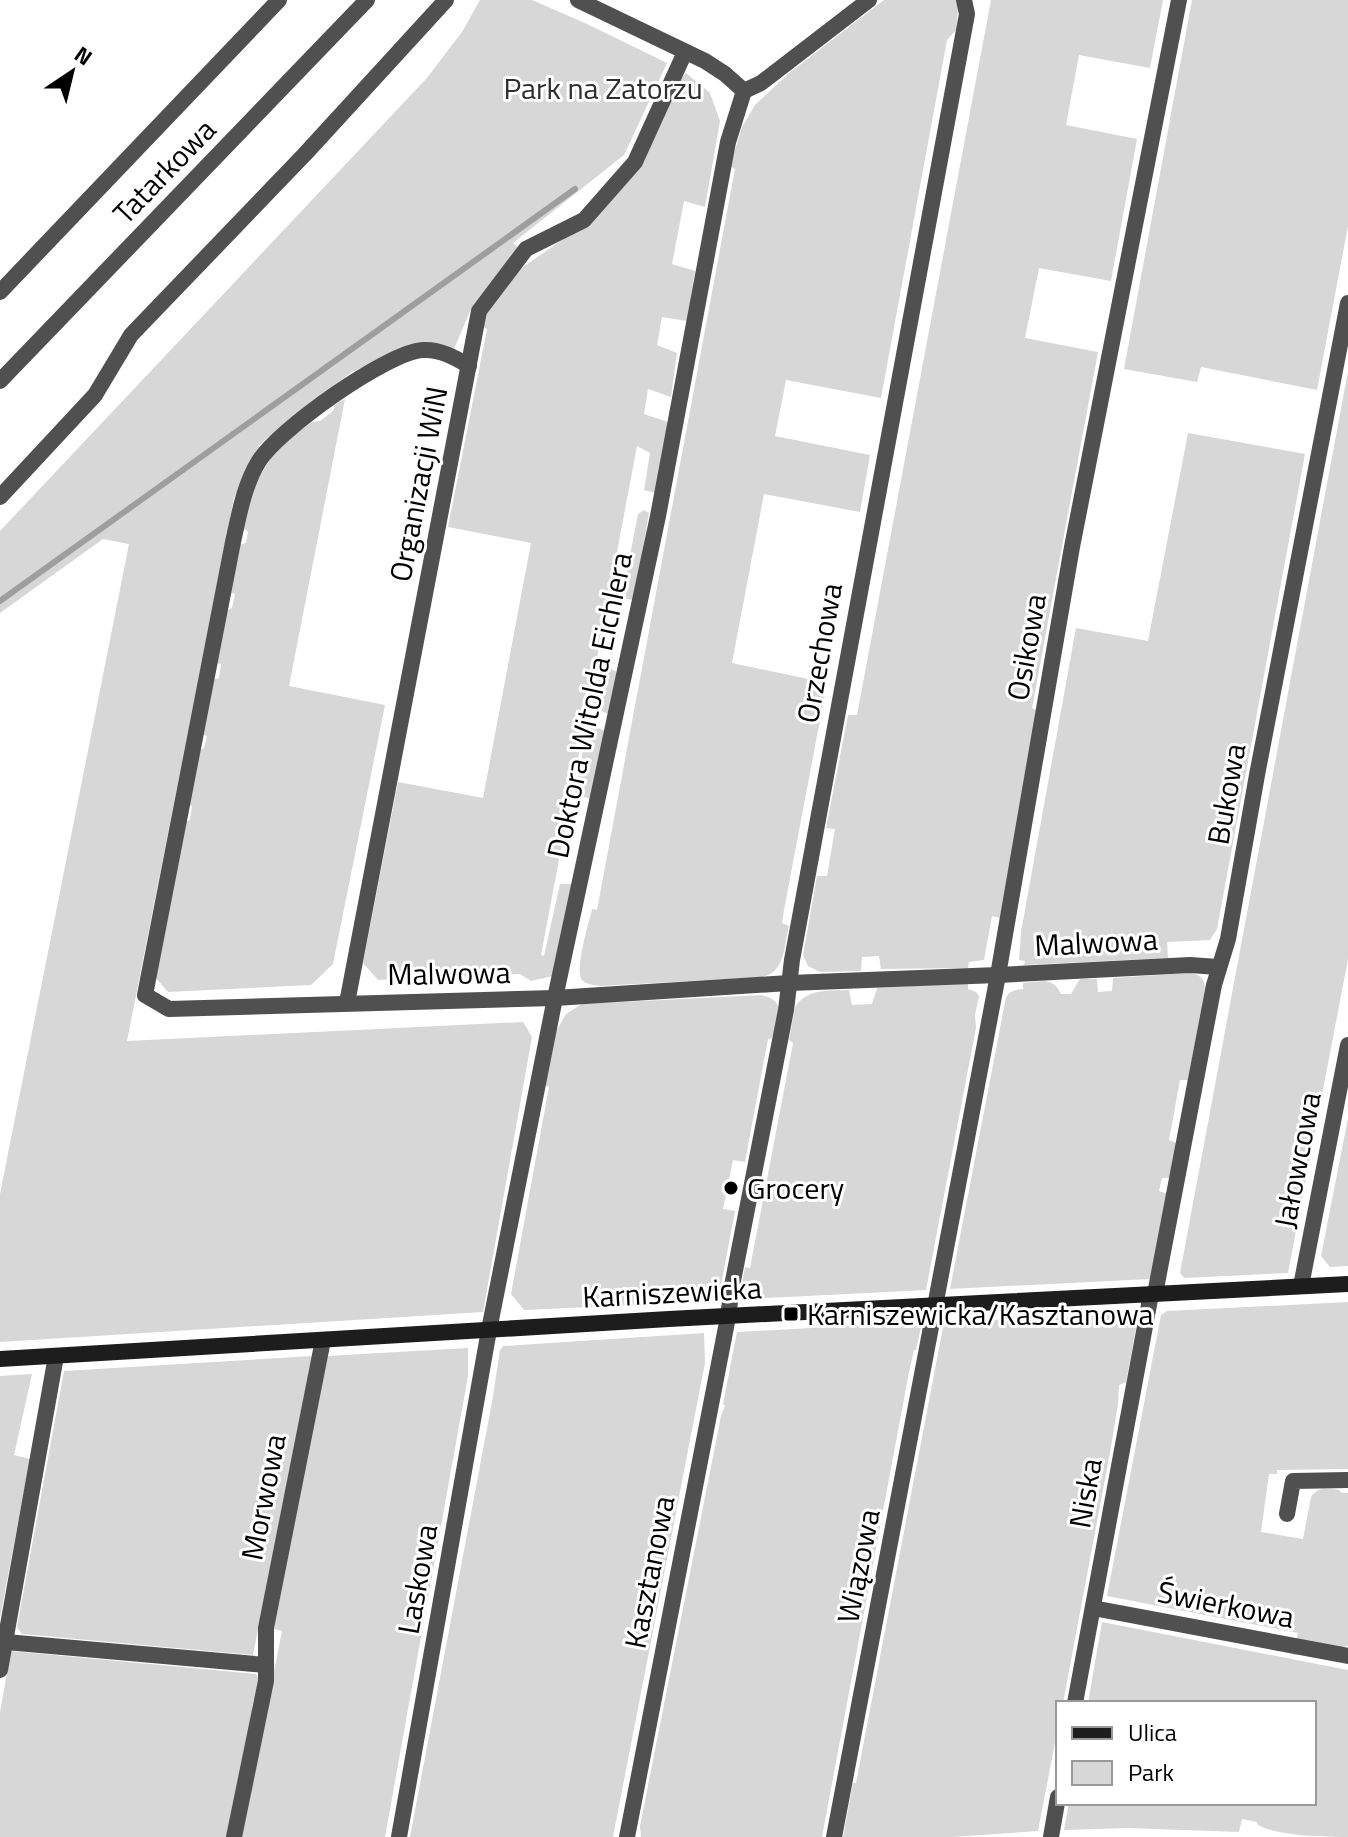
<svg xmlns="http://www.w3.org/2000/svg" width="1348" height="1837" font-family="'Titillium Web',sans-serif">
<rect width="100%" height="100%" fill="#fff"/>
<!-- green -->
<g fill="#d7d7d7">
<polygon points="480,0 532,0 587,24 667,63 624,155 513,243 522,251 471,309 454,349 413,344 352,372 260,444 234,498 127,1041 523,1022 532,1037 483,1312 0,1342 0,1194 129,544 103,539 0,613 0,531 426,79 462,32"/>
<path d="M884,0H959L956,30L947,40L881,398L786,380L775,436L870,455L860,512L764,494L732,663L827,683L784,910L782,923L789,926C784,947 785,972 762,977L600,986C595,985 585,984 582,980C574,972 589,922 592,909L597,910L735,169L730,166L742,127L755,105L788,74Z"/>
<polygon points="991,0 1163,0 1150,68 1079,55 1066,125 1137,139 1111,281 1039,268 1025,338 1098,352 1032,708 1038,711 1000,918 992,916 984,960 969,962 968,968 881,969 879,956 862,957 861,971 820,972 808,966 803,955 817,876 827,876 835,829 826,828 848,715 857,715"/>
<polygon points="1192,0 1348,0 1348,226 1317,390 1201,367 1197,382 1124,369"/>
<polygon points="686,73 710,93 720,121 705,207 684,201 672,264 695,271 687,321 662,317 657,345 677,353 671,397 648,389 644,414 668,422 655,493 644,490 650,453 637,446 541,955 544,956 560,884 576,884 557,975 531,981 520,974 378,980 363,963 398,782 483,798 531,543 448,527 487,329 481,326 489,305 513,274 588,222 672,88"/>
<polygon points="1348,371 1348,959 1288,1273 1184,1278 1180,1273"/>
<polygon points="345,399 289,686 385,705 333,964 311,985 168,992 155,977 185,822 190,820 192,806 188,805 198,751 204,748 207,736 202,734 212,680 219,678 221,664 215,663 226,611 232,608 235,594 229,592 238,545 246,543 248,532 242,527 248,497 277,447 312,422 320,421 333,411 335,405"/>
<polygon points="1188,433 1305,454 1217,929 1210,940 1167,942 1168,958 1024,965 1025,961 1019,960 1021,932 1076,628 1148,641"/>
<polygon points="644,510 649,513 634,600 622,598 638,514"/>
<polygon points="601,664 619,673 608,714 593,706"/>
<polygon points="588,723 609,733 594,800 575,794"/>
<path d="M1189,973C1199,974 1205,978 1205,988L1188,1080H1180L1169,1140L1177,1143L1170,1178H1162L1159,1191L1167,1194L1150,1279L950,1289L1006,997C1011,990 1015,990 1023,989V983C1040,982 1053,976 1061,994H1071L1080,979H1097L1098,992L1112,991L1113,978Z"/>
<path d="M968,983V989L976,992L979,996L975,1015L976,1028L926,1290L745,1299L741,1290L745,1267L750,1268L793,1043L789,1040L795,1007C808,988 828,991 849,990L852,1005L872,1004L877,988Z"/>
<path d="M761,995C788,1000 777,1019 772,1038L768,1039L745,1162L733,1160L723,1209L735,1211L718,1301L524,1310L511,1294L549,1087L544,1085L554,1035L566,1014L582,1004Z"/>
<polygon points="1348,1118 1348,1266 1330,1267 1321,1256"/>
<path d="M1348,1302V1469L1277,1470V1474H1269L1261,1532L1303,1539L1311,1497C1318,1486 1328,1488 1339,1490L1342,1493H1348V1646L1293,1655L1298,1633L1107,1596L1161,1315L1167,1311Z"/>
<polygon points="1122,1312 1130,1315 1132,1322 1137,1323 1126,1382 1119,1385 1118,1404 1111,1447 1063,1703 1058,1703 1058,1727 1038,1831 953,1837 843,1837 853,1783 856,1783 944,1322 1103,1315 1104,1313"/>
<polygon points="920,1322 921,1327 916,1350 914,1350 909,1372 822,1837 641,1837 640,1826 721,1416 725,1406 723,1404 737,1332"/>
<polygon points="704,1333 705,1363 613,1837 410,1837 492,1402 500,1350 503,1346"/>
<polygon points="468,1348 468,1376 385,1837 241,1837 282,1631 274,1629 327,1356"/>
<polygon points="312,1356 253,1655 22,1634 17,1627 64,1371"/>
<polygon points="32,1374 14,1455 30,1459 0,1618 0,1376"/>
<path d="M1102,1622L1348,1670V1837C1325,1837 1277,1836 1258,1825L1257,1822L1242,1819L1239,1832L1127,1828L1064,1830L1069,1803H1314V1703H1088Z"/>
<polygon points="11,1651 256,1674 260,1681 257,1697 254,1698 252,1707 255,1708 229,1837 0,1837 0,1712"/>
</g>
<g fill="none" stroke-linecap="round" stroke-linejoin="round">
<!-- stream -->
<polyline stroke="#9e9e9e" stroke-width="6" points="0,601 575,189"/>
<!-- street -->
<g stroke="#505050" stroke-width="16">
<polyline points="578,0 705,61 725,74 744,91"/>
<polyline points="744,91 761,83 869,0"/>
<polyline points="0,292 279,0"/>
<path d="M469,366C456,358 440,349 423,350C387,352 278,430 259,461C244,485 239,515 233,542L145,995L169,1009L555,998L789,983L998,975L1190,965L1218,967"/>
<polyline points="0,381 367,0"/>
<polyline points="0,497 95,395 131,335 305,154 446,0"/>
<polyline points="347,1003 479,311 526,249 584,220 635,162 685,52"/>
<polyline points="1301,1286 1348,1045"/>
<polyline points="1155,1294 1214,985 1228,939 1257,775 1348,303"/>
<polyline points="1287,1514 1293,1481 1348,1480"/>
<polyline points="1093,1608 1348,1656"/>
<polyline points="6,1642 266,1665"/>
<polyline points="0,1670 56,1356"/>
<polyline points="1075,1703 1151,1294"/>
<polyline points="234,1837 266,1681 266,1628 323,1340"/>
<polyline points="399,1837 489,1330 555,998 658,516 728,142 744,91"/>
<polyline points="627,1837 728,1317 732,1286 786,1010 792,960 967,14 964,0"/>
<polyline points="834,1837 998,975 1072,547 1179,0"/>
<polyline points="1051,1837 1058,1797"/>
</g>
<!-- secondary -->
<polyline stroke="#1d1d1d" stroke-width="16" points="0,1359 669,1319 1348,1284"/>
</g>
<!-- markers -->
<g fill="#000" stroke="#fff" stroke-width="3">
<circle cx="731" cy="1188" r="8"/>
<rect x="783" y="1306" width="16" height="16" rx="4"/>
</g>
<g text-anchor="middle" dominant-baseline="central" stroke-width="6" stroke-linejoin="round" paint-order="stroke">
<!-- park labels -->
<g font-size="30" fill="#2e2e2e" stroke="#fff">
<text x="603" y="88">Park na Zatorzu</text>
</g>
<!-- street labels -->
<g font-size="30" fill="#000" stroke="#fff">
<text transform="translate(164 171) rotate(-46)">Tatarkowa</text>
<text transform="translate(418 484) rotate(-79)">Organizacji WiN</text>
<text transform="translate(1026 647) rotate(-80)">Osikowa</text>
<text transform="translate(819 653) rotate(-80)">Orzechowa</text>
<text transform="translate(589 705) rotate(-78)">Doktora Witolda Eichlera</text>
<text transform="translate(1226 794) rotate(-80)">Bukowa</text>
<text transform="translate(1096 942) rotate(-3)">Malwowa</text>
<text transform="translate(449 973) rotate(-1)">Malwowa</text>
<text transform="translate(1297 1160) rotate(-79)">Jałowcowa</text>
<text transform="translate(672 1292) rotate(-3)">Karniszewicka</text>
<text transform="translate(1085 1493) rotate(-80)">Niska</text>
<text transform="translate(263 1497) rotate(-79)">Morwowa</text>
<text transform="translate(858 1566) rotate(-79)">Wiązowa</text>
<text transform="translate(649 1572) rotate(-79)">Kasztanowa</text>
<text transform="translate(417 1579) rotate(-80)">Laskowa</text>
<text transform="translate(1226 1604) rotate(11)">Świerkowa</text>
</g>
<!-- poi labels -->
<g font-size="30" fill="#000" stroke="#fff" text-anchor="start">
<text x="747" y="1188">Grocery</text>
<text x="807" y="1314">Karniszewicka/Kasztanowa</text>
</g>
</g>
<!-- legend -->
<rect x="1056" y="1701" width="260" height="104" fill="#ffffff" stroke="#999999" stroke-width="2"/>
<rect x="1072" y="1727" width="40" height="12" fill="#1d1d1d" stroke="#999999" stroke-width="2"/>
<text x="1128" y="1741" font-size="24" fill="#000000">Ulica</text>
<rect x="1072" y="1761" width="40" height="24" fill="#d7d7d7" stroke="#999999" stroke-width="2"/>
<text x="1128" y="1781" font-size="24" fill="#000000">Park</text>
<!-- north arrow -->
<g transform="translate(72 72) rotate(35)" stroke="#ffffff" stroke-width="6" paint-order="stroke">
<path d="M0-6L14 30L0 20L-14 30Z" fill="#000000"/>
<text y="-12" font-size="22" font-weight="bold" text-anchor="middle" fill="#000000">N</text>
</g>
</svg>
